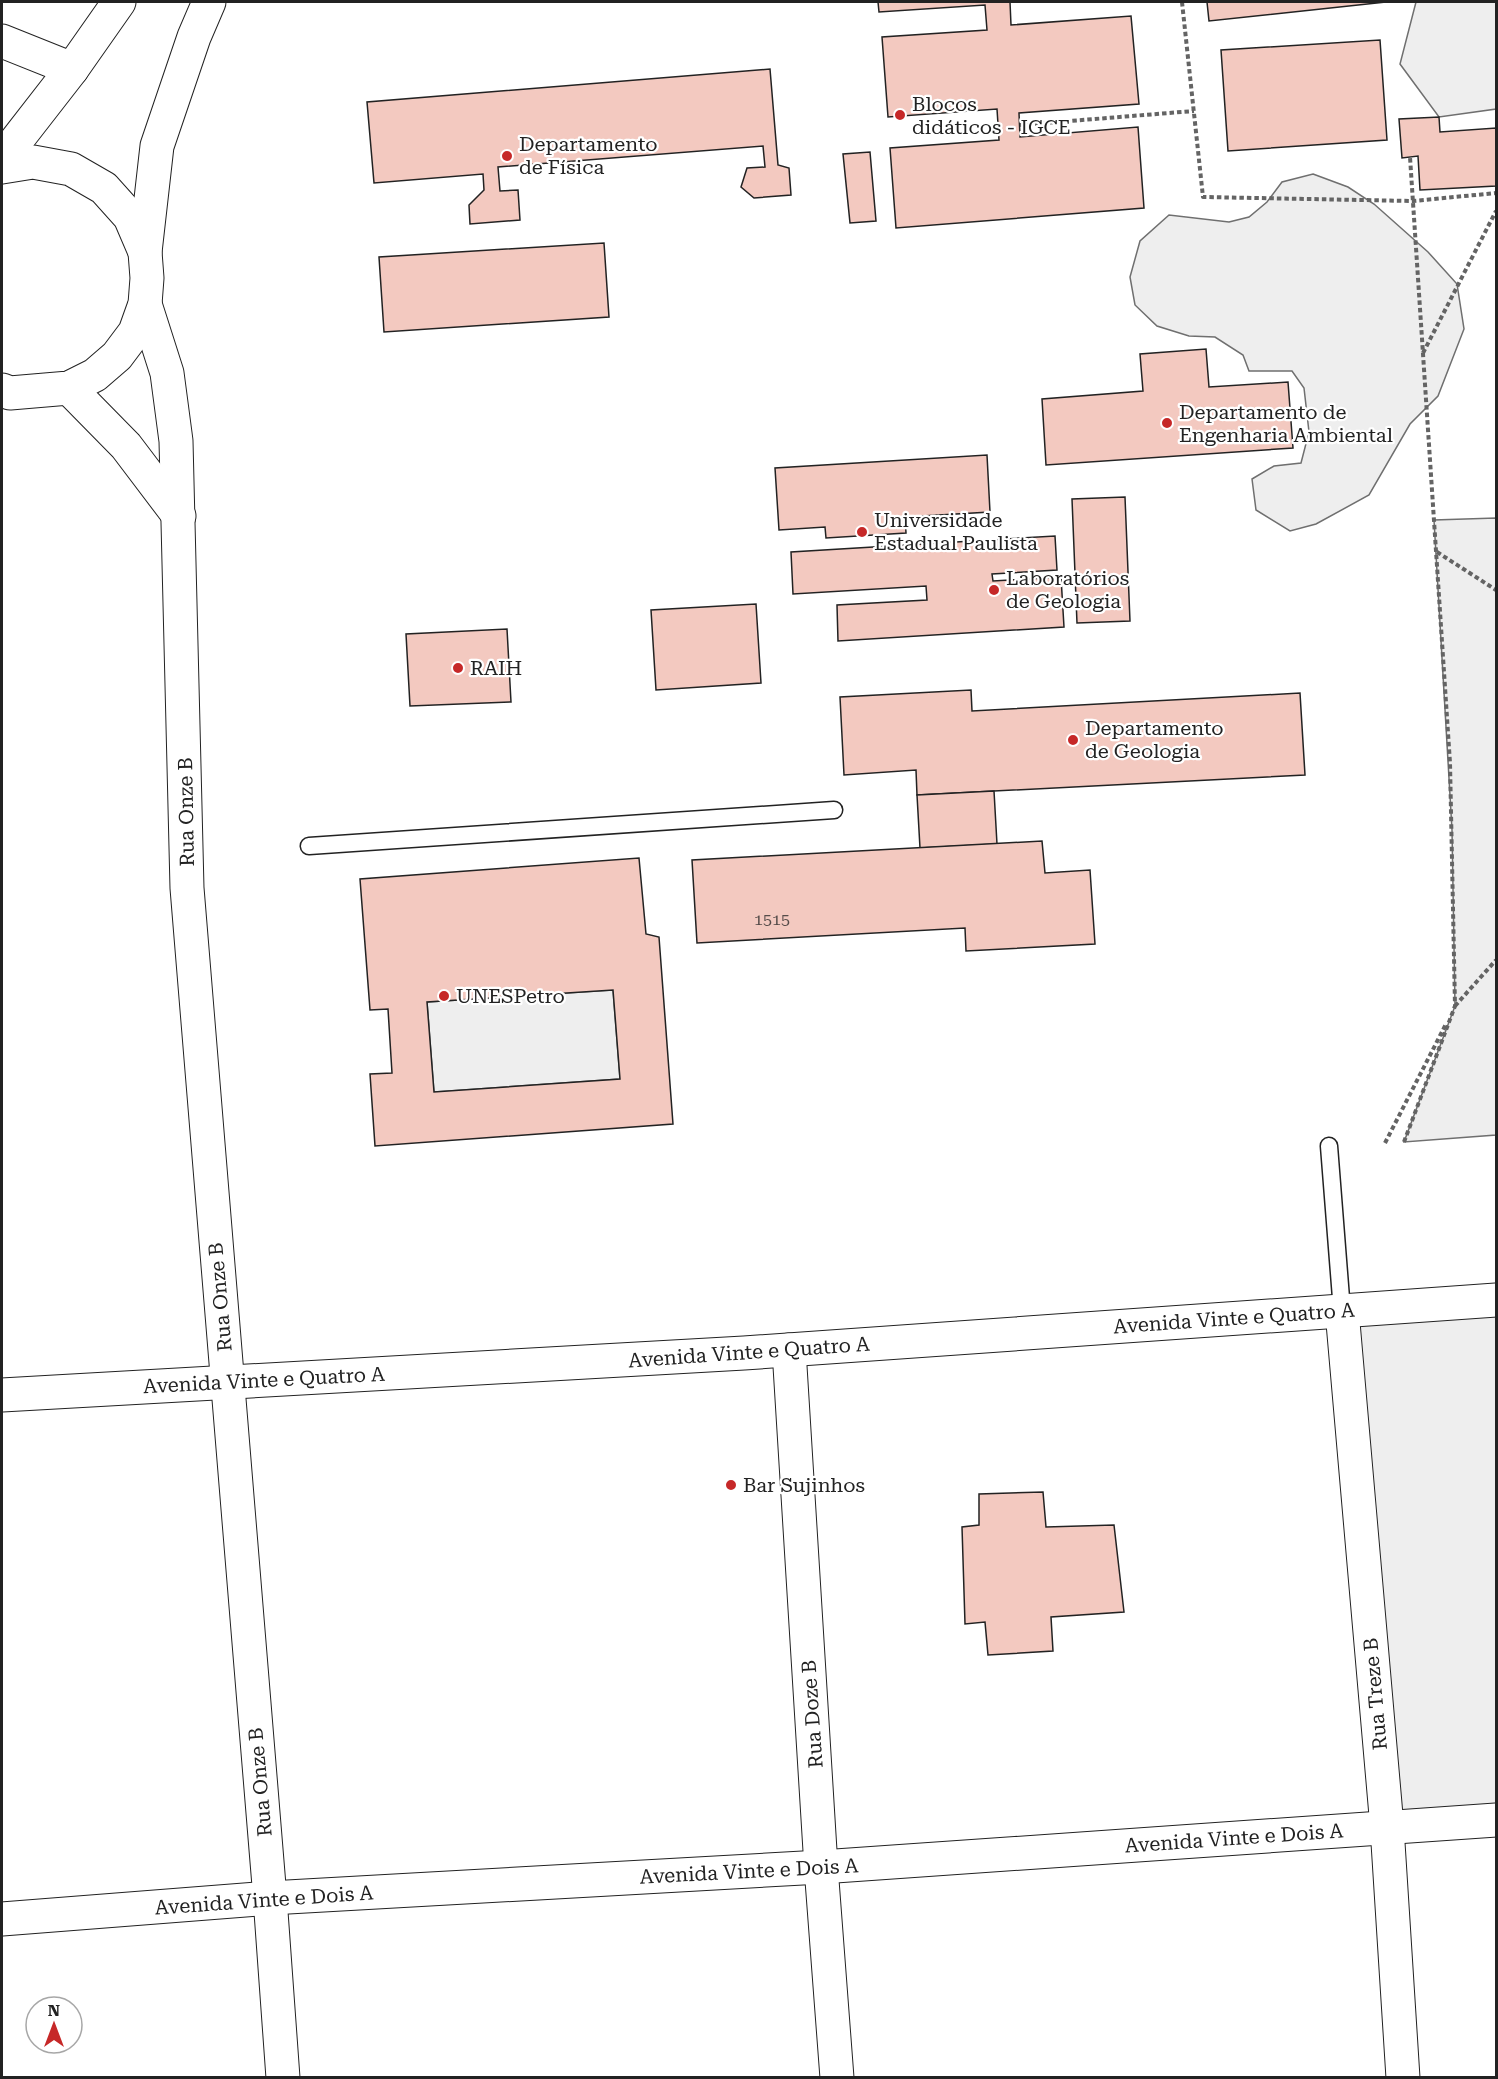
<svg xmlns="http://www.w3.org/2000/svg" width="1498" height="2079" font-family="'Roboto Serif',serif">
<rect width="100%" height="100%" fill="#fff"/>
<!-- green -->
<g fill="#eee" stroke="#6f6f6f" stroke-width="1.5">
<polygon points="1416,2 1496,2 1496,109 1439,117 1400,64"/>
<polygon points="1313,174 1348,187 1374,204 1428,252 1457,284 1464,329 1438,396 1410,424 1369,495 1316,524 1290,531 1256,510 1252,479 1274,466 1301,463 1309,432 1304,388 1292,371 1249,371 1243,355 1215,337 1189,336 1157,326 1135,305 1130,277 1140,241 1169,215 1229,222 1249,217 1267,202 1282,182"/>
<polygon points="1496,518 1496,1135 1404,1142 1455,1006 1452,830 1434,520"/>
<polygon points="613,990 620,1079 434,1092 427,1002"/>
<polygon points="1496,1300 1496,1820 1387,1827 1342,1311"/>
</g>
<!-- building -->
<g fill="#f3c9c0" stroke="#222" stroke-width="1.5" fill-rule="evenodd">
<polygon points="878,2 1010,2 1011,25 1131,16 1139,104 1019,113 1020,137 1138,127 1144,208 896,228 890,148 999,140 997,109 888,117 882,37 987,30 985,5 879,12"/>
<polygon points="1207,2 1386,2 1209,21"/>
<polygon points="1380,40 1387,140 1228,151 1221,50"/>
<polygon points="770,69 778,165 789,168 791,195 754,198 741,187 747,168 765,167 763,146 498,167 500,191 518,190 520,220 470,224 469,205 484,190 483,174 374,183 367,102"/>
<polygon points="1439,117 1440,132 1496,128 1496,186 1420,190 1418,156 1402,158 1399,119"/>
<polygon points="870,152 876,221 850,223 843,154"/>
<polygon points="604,243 609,317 384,332 379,257"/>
<polygon points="1206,349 1209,387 1288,382 1293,448 1046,465 1042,399 1143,391 1140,354"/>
<polygon points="987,455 990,512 905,517 906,533 826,538 825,527 779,530 775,468"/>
<polygon points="1125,497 1130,621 1077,623 1072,499"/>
<polygon points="1055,536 1057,570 992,574 993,581 1061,577 1064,627 838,641 837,605 927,600 926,586 793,594 791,552"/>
<polygon points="756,604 761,683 656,690 651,610"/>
<polygon points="507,629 511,702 410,706 406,634"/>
<polygon points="971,690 972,711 1300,693 1305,775 917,795 916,770 844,775 840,697"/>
<polygon points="994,791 997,844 920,848 917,795"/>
<polygon points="1042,841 1045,873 1090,870 1095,944 966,951 965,928 697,943 692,860"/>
<path d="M639,858L646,934L659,937L673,1124L375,1146L370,1074L392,1073L388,1009L370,1010L360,879ZM613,990L620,1079L434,1092L427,1002Z"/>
<polygon points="1043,1492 1046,1527 1114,1525 1124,1612 1051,1617 1053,1651 988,1655 985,1622 965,1624 962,1527 979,1525 979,1494"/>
</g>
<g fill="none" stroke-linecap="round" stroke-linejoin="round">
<!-- service casing -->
<g stroke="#222" stroke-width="19">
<g id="service">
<polyline points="309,846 834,810"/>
<polyline points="1329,1146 1342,1311"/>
</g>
</g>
<!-- minor casing -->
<g stroke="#222" stroke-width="35">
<g id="minor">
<polyline points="2,41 72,69"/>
<polyline points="145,304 167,373 176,441 187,888 270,1898 283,2078"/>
<polyline points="69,388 126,446 179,516"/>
<polyline points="1342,1311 1387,1827 1403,2078"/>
<polyline points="789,1350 821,1867 837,2078"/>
<polyline points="2,1395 744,1353 1496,1300"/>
<polyline points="2,1919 270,1898 821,1867 1496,1820"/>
</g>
</g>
<!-- secondary casing -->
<g stroke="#222" stroke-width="35">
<g id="secondary">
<polyline points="2,159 72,69 119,2"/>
<polyline points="2,167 33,162 71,169 104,188 130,217 145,252"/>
<polyline points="2,390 10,393 69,388 95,375 117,356 135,332 145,304 147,278 145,252 157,146 194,37 209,2"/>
</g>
</g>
<!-- path -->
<g stroke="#646464" stroke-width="4" stroke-dasharray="4.5 3" stroke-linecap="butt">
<polyline points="1182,2 1203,197 1413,201 1496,193"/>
<polyline points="1020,125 1194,111"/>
<polyline points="1423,353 1496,211"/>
<polyline points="1437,552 1496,590"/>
<polyline points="1455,1006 1496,960"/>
<polyline points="1404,1142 1455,1006 1450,763 1410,157"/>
<polyline points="1385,1143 1446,1024"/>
</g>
<!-- service -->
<use href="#service" stroke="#fff" stroke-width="16"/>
<!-- minor -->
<use href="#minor" stroke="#fff" stroke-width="33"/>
<!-- secondary -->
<use href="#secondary" stroke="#fff" stroke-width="33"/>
</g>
<!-- markers -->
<g fill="#c62828" stroke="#fff" stroke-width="2">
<circle cx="900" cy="115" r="6"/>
<circle cx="507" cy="156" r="6"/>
<circle cx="1167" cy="423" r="6"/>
<circle cx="862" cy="532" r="6"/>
<circle cx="994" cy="590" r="6"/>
<circle cx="458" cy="668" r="6"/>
<circle cx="1073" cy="740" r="6"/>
<circle cx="444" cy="996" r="6"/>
<circle cx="731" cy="1485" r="6"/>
</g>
<g text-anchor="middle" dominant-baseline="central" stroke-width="4.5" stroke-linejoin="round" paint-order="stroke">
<!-- number labels -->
<g font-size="16" fill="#564c4a">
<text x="772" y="919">1515</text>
</g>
<!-- poi labels -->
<g font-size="20" fill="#222" stroke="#fff" text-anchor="start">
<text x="912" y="104">Blocos<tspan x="912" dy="23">didáticos - IGCE</tspan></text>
<text x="519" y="144">Departamento<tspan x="519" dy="23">de Física</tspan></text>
<text x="1179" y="412">Departamento de<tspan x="1179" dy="23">Engenharia Ambiental</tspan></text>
<text x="874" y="520">Universidade<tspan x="874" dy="23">Estadual Paulista</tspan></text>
<text x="1006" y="578">Laboratórios<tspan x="1006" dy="23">de Geologia</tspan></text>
<text x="470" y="668">RAIH</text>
<text x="1085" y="728">Departamento<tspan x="1085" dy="23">de Geologia</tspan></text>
<text x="456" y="996">UNESPetro</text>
<text x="743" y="1485">Bar Sujinhos</text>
</g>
<!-- street labels -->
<g font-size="20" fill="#222" stroke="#fff">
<text transform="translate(186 812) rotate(-91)">Rua Onze B</text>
<text transform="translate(220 1297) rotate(-95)">Rua Onze B</text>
<text transform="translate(1234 1318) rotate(-4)">Avenida Vinte e Quatro A</text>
<text transform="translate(749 1352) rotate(-4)">Avenida Vinte e Quatro A</text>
<text transform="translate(264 1380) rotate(-3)">Avenida Vinte e Quatro A</text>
<text transform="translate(1375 1694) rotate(-95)">Rua Treze B</text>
<text transform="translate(812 1714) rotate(-94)">Rua Doze B</text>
<text transform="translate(260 1782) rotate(-95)">Rua Onze B</text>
<text transform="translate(1234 1838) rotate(-4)">Avenida Vinte e Dois A</text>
<text transform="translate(749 1871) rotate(-3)">Avenida Vinte e Dois A</text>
<text transform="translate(264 1900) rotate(-4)">Avenida Vinte e Dois A</text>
</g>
</g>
<!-- border -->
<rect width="1498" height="2079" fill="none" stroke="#222222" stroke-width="6"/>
<!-- north arrow -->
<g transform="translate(54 2025)"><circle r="28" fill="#ffffff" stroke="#a7a7a7" stroke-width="1.5"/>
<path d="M0-4.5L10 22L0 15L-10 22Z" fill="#c62828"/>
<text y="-9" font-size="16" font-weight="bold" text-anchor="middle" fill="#222222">N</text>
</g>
</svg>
